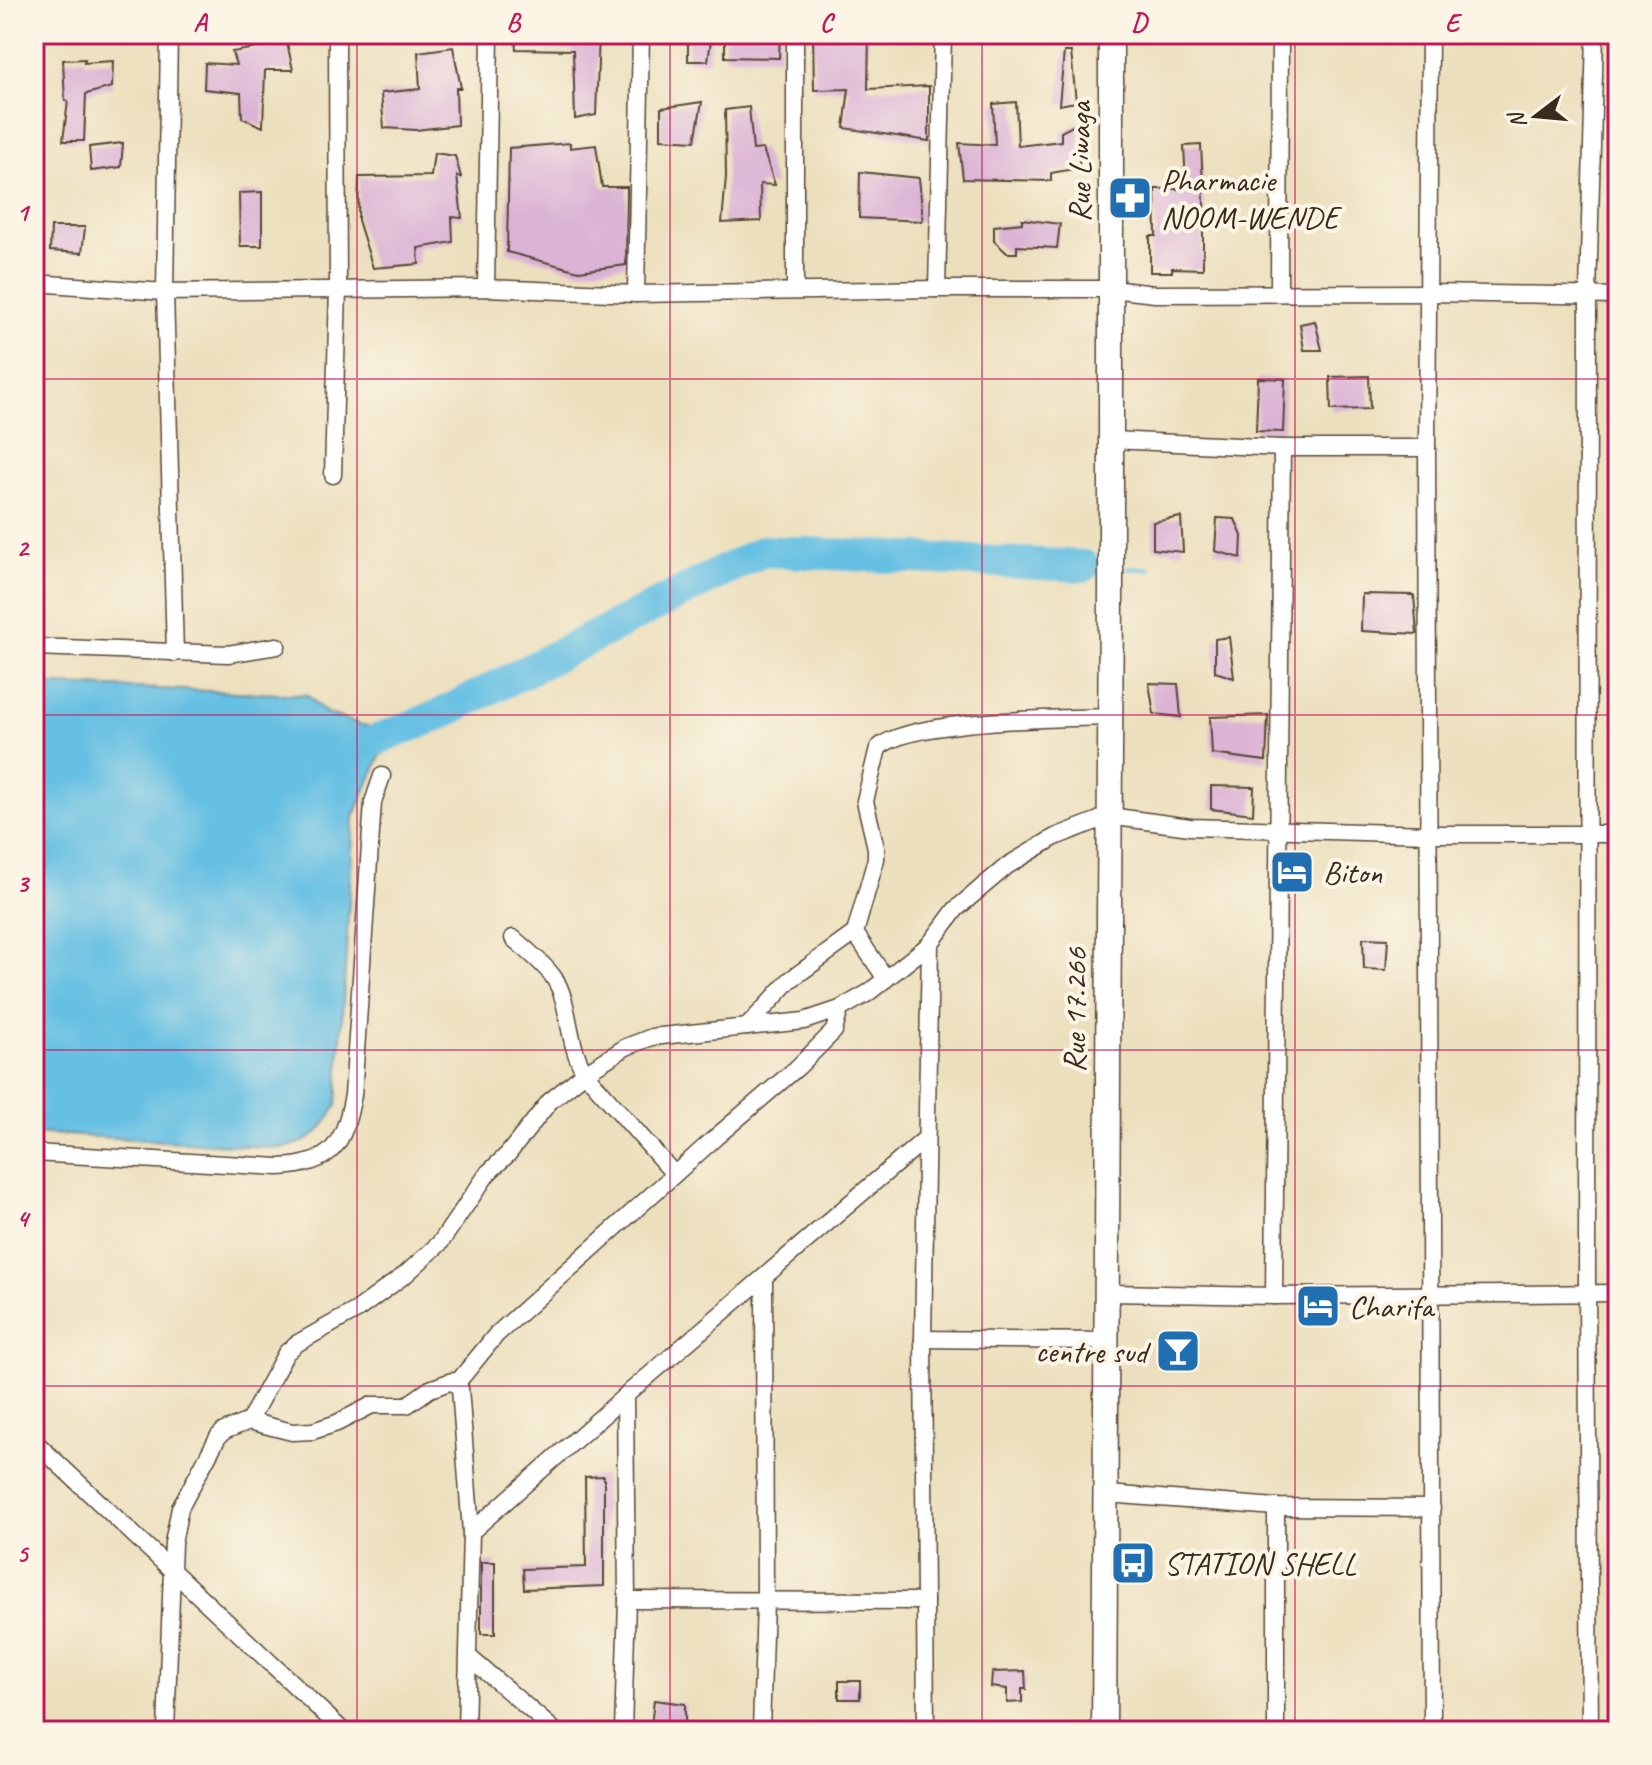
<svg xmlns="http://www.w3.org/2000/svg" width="1652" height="1765" font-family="Caveat,sans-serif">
<rect width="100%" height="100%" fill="#fcf5e5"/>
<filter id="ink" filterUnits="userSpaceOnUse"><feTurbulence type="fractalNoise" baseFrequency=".0125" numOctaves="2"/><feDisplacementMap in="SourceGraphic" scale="16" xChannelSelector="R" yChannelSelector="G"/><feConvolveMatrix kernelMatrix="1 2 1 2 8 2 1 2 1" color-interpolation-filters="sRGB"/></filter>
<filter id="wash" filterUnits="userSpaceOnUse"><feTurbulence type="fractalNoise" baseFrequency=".006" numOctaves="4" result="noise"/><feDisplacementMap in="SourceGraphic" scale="32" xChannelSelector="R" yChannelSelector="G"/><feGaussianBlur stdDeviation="1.8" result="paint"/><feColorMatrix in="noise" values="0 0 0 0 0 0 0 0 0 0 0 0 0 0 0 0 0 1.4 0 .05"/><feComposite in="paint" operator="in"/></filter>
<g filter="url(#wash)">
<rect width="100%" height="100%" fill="#ecdfbd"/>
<!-- water -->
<path fill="#66c0e3" stroke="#507580" stroke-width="2" d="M34,684L307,695L326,713L362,725L384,729L391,746L380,756L354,817L337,1105C321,1132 313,1142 282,1148L34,1133Z"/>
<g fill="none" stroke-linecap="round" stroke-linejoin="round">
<!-- stream -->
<polyline stroke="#66c0e3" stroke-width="5" points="1128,568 1150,569"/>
<!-- river -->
<polyline stroke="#66c0e3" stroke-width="32" points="346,752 439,715 763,551 1084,566"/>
</g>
<g id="blocks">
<!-- building -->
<g fill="#dbb4d5">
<polygon points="267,34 285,34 293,70 265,70 263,127 242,118 241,93 204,89 205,63 236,65 232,52 268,46"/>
<polygon points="515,34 599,34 596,115 575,119 573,50 516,49"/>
<polygon points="688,34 712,34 708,61 688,61"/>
<polygon points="725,34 780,34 779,58 725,57"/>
<polygon points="813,34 869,34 868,89 929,86 929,141 844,128 849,89 814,90"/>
<polygon points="453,47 461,88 456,88 457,125 416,130 384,128 381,93 420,89 418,52"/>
<polygon points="1064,52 1071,52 1076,102 1059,105"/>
<polygon points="85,59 84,63 113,61 112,87 86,94 84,141 63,141 68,101 65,101 63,60"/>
<polygon points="702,102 695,141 661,139 661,108"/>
<polygon points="1016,102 1018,146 1061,141 1061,132 1080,122 1079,168 1051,173 1051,181 963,179 959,143 995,145 993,104"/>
<polygon points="749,107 753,150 763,149 775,185 760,184 761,221 722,223 726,177 725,110"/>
<polygon points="123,143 121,167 91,171 89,147"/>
<polygon points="570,143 570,148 596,145 602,187 627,187 626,265 579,271 507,252 509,148"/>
<polygon points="1201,145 1205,223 1203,223 1203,269 1172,268 1172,272 1150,272 1150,236 1156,236 1155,189 1182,189 1182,184 1186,183 1184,146"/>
<polygon points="434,153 455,156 461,177 457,176 462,218 452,217 453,242 418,248 419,264 373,268 358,220 359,177 431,176"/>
<polygon points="860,172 919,178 923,221 859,218"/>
<polygon points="262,192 262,246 240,246 239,193"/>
<polygon points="1022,219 1060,224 1057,248 1017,246 1017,253 1007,253 994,241 994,226 1022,223"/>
<polygon points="51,227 85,227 82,253 50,251"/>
<polygon points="1315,321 1322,350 1304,350 1300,324"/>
<polygon points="1369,376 1370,409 1331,410 1330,377"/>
<polygon points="1258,378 1285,379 1283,432 1256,431"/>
<polygon points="1181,517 1183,552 1153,549 1153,522"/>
<polygon points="1217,518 1235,519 1242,536 1241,558 1215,551"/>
<polygon points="1362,594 1414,595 1417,634 1361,631"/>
<polygon points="1229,637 1234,678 1215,672 1215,639"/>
<polygon points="1149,683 1178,684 1181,717 1154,714"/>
<polygon points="1268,715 1266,761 1212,754 1210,717"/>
<polygon points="1211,786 1254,787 1253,814 1211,809"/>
<polygon points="1363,938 1388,939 1386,970 1364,969"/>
<polygon points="604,1476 604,1586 524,1589 523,1569 586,1567 585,1477"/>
<rect x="481" y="1562" width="14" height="72"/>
<polygon points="1025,1671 1026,1689 1022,1689 1022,1702 1007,1703 1007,1689 991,1687 992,1672"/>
<rect x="839" y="1681" width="21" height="18"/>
<polygon points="654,1700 685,1704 685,1726 651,1726"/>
</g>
</g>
</g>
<g filter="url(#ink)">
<use href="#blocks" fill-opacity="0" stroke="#564536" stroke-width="2"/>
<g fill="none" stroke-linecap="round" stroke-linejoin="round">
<!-- minor casing -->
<g stroke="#564536" stroke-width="19">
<g id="minor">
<polyline points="169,34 165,292 175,653"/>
<polyline points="1430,34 1427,448 1432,1731"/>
<polyline points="34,283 165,292 486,288 636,294 937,289 1111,289 1155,294 1429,293 1618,296"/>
<polyline points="486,288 490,34"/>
<polyline points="937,289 943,34"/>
<polyline points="795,291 795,34"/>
<polyline points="1279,293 1280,34"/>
<polyline points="636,294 641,34"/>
<polyline points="1112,440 1282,448 1427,448"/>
<polyline points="333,475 338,288 337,34"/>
<polyline points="34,647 228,654 277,646"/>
<path d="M513,938C526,950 543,962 554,978C571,1003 566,1042 585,1073L674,1174"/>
<path d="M886,979L855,933L876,859V848L865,801L878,748C910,718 1063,719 1110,717"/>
<polyline points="747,1027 790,980 855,933"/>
<path d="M34,1153L279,1167C333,1165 344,1143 353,1095L373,802L382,776"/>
<polyline points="1108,1293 1274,1296 1618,1293"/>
<polyline points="1274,1296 1282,448"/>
<polyline points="923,1339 1107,1341"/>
<polyline points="457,1383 496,1335 716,1137 798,1067 834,1031 840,1009"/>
<polyline points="249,1421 292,1432 313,1431 337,1423 372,1405 407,1405 430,1389 452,1381 460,1388 471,1532 466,1731"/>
<polyline points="34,1441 343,1731"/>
<polyline points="1107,1494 1276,1507 1432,1508"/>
<polyline points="1276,1507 1276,1731"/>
<polyline points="471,1532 625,1396 925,1139"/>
<polyline points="627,1600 925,1601"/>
<polyline points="470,1658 555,1731"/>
<polyline points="166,1731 173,1543 180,1508 218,1437 224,1431 249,1421 286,1353 296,1344 357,1310 406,1274 440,1243 488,1173 508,1154 550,1101 585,1073 626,1047 652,1037 804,1021 840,1009 868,993 930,944"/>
<polyline points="623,1731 627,1600 625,1396"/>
<polyline points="761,1731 765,1602 764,1279"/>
<polyline points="926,1731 923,1339 930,944 956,909 1007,866 1055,837 1109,816 1190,827 1428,834 1618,834"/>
<polyline points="1590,1731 1587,1292 1588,295 1595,34"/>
</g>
</g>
<!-- secondary casing -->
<g stroke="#564536" stroke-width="27">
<polyline id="secondary" points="1104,1731 1111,593 1111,34"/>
</g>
<!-- minor -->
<use href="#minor" stroke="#fff" stroke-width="16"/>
<!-- secondary -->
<use href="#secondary" stroke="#fff" stroke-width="24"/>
</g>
</g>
<!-- grid -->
<path fill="none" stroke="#c2185b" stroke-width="2" stroke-opacity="0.55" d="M357,34V1731M670,34V1731M982,34V1731M1295,34V1731M34,379H1618M34,715H1618M34,1050H1618M34,1386H1618"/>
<!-- icons -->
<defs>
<g id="pharmacy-square" transform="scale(2.3)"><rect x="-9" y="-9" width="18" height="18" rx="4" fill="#1f6fb2" stroke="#fcf5e5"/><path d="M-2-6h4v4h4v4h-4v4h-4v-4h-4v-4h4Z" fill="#fff"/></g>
<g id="hotel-square" transform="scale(2.3)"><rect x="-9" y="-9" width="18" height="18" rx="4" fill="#1f6fb2" stroke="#fcf5e5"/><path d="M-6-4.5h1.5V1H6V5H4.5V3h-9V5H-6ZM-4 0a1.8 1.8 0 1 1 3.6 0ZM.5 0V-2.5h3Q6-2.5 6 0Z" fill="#fff"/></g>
<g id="bar-square" transform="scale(2.3)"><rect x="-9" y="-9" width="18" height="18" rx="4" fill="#1f6fb2" stroke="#fcf5e5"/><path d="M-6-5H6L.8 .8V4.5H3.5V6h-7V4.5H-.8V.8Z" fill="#fff"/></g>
<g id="bus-square" transform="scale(2.3)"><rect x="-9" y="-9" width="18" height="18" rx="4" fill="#1f6fb2" stroke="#fcf5e5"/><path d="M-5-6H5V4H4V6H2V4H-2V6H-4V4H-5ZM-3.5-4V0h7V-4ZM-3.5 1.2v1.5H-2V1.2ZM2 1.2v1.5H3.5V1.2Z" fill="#fff"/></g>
</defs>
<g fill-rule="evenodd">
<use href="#pharmacy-square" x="1130" y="198"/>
<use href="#hotel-square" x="1292" y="872"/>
<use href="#hotel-square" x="1318" y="1306"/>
<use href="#bar-square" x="1178" y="1351"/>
<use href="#bus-square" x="1133" y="1563"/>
</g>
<g text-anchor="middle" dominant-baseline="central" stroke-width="8" stroke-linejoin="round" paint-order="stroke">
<!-- street labels -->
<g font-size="32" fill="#3b2a1e" stroke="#fcf5e5">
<text transform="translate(1079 162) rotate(-90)">Rue Liwaga</text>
<text transform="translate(1075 1010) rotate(-89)">Rue 17.266</text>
</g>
<!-- poi labels -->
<g font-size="32" fill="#3b2a1e" stroke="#fcf5e5" text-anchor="start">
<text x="1161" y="180">Pharmacie<tspan x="1161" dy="37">NOOM-WENDE</tspan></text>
<text x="1323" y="872">Biton</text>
<text x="1349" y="1306">Charifa</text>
<text x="1147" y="1351" text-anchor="end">centre sud</text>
<text x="1164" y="1563">STATION SHELL</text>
</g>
</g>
<!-- margin -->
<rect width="1652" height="1765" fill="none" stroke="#fcf5e5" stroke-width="88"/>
<!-- north arrow -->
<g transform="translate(1536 116) rotate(254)" stroke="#fcf5e5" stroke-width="6" paint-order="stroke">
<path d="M0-6L14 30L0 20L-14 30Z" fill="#3b2a1e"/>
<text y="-12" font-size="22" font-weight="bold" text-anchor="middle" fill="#3b2a1e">N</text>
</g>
<rect x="44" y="44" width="1564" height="1677" fill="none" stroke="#c2185b" stroke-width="3"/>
<g font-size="26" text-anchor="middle" font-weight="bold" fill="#c2185b">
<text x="200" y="31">A</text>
<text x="513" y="31">B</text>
<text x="826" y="31">C</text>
<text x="1139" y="31">D</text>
<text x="1452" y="31">E</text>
<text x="22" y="221">1</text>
<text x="22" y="556">2</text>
<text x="22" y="892">3</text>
<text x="22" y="1227">4</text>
<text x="22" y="1562">5</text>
</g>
</svg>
